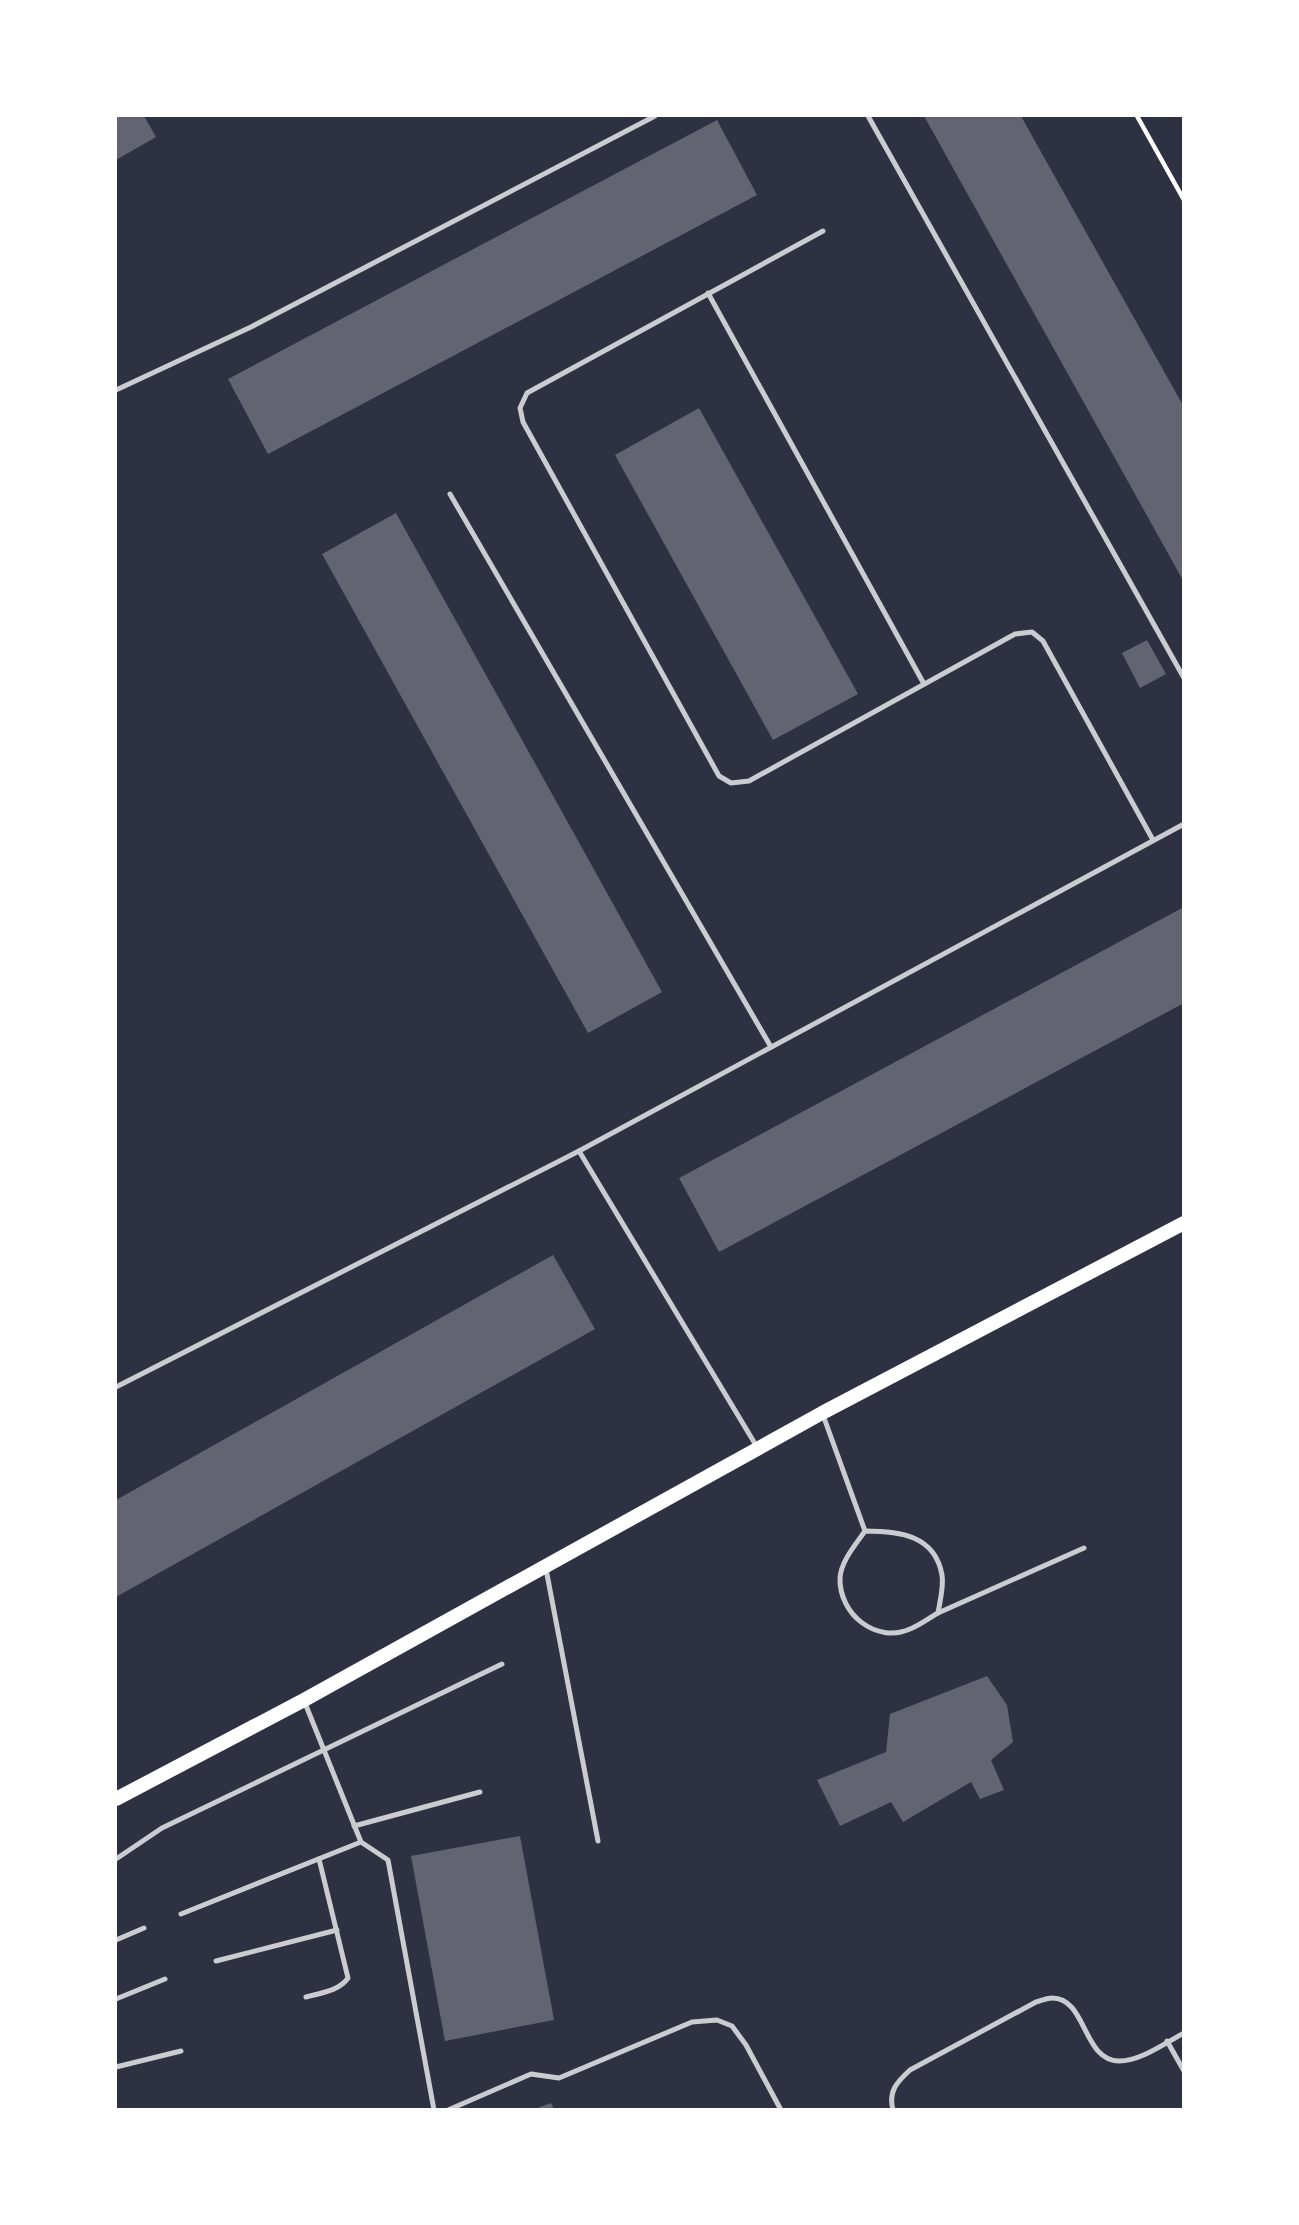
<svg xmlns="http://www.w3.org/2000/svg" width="1299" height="2225" font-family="Barlow,sans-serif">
<rect width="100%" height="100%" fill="#2d3142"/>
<!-- building -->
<g fill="#626471">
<polygon points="116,116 144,116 156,137 116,160"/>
<polygon points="924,116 1021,116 1036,143 1184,407 1184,582"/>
<polygon points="717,120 757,195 268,454 228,379"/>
<polygon points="699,408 858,694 773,740 615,455"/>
<polygon points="396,513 662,992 588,1033 322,554"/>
<polygon points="1147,640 1166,674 1140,688 1122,653"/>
<polygon points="1184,907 1184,1003 719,1252 679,1178"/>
<polygon points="553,1255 595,1329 116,1597 116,1500"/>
<polygon points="987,1676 1007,1705 1013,1742 991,1760 1004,1790 980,1799 971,1782 903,1822 891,1802 840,1826 817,1780 886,1752 890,1714"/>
<polygon points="520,1836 554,2020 445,2041 411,1856"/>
<polygon points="551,2103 554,2109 535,2109"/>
</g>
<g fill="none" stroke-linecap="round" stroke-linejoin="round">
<!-- path -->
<polyline stroke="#fff" stroke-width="4.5" points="1137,116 1184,200"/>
<!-- service -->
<g stroke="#caccd0" stroke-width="5">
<polyline points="868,116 1184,678"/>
<polyline points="823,231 527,393 520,408 523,422 719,776 731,783 749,781 1015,634 1032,632 1043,641 1153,840"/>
<polyline points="708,293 924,684"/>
<polyline points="116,390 251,327 655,116"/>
<polyline points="450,494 771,1047"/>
<polyline points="579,1151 1184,824"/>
<polyline points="116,1387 579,1151 757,1447"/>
<polyline points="823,1415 865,1531"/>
<path d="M865,1531C899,1531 935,1535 942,1575C944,1586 940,1601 938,1613C929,1618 920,1625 910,1629C876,1644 839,1614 840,1578C841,1561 856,1544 865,1531Z"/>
<polyline points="546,1569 598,1841"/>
<polyline points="938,1613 1084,1548"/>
<polyline points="305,1703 361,1842 388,1860 434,2110"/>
<polyline points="354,1826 480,1792"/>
<polyline points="116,1859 162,1828 502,1664"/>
<polyline points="181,1914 361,1842"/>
<polyline points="116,1940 144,1928"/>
<polyline points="216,1961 337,1930"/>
<path d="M306,1997C321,1993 339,1991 348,1978L319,1859"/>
<polyline points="116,1999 165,1979"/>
<polyline points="1167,2041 1184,2071"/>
<polyline points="116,2067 181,2051"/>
<polyline points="448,2110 531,2074 559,2078 692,2022 717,2020 732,2026 746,2045 781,2110"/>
<path d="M893,2110C888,2091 897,2082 910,2070L1036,2002C1041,2001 1047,1998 1052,1998C1087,1998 1082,2060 1119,2061C1141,2061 1165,2043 1184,2033"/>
</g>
<!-- secondary -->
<polyline stroke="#fff" stroke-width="14" points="116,1799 304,1700 822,1413 1184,1223"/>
</g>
<!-- border -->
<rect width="1299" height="2225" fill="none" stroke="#ffffff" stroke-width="234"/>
</svg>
